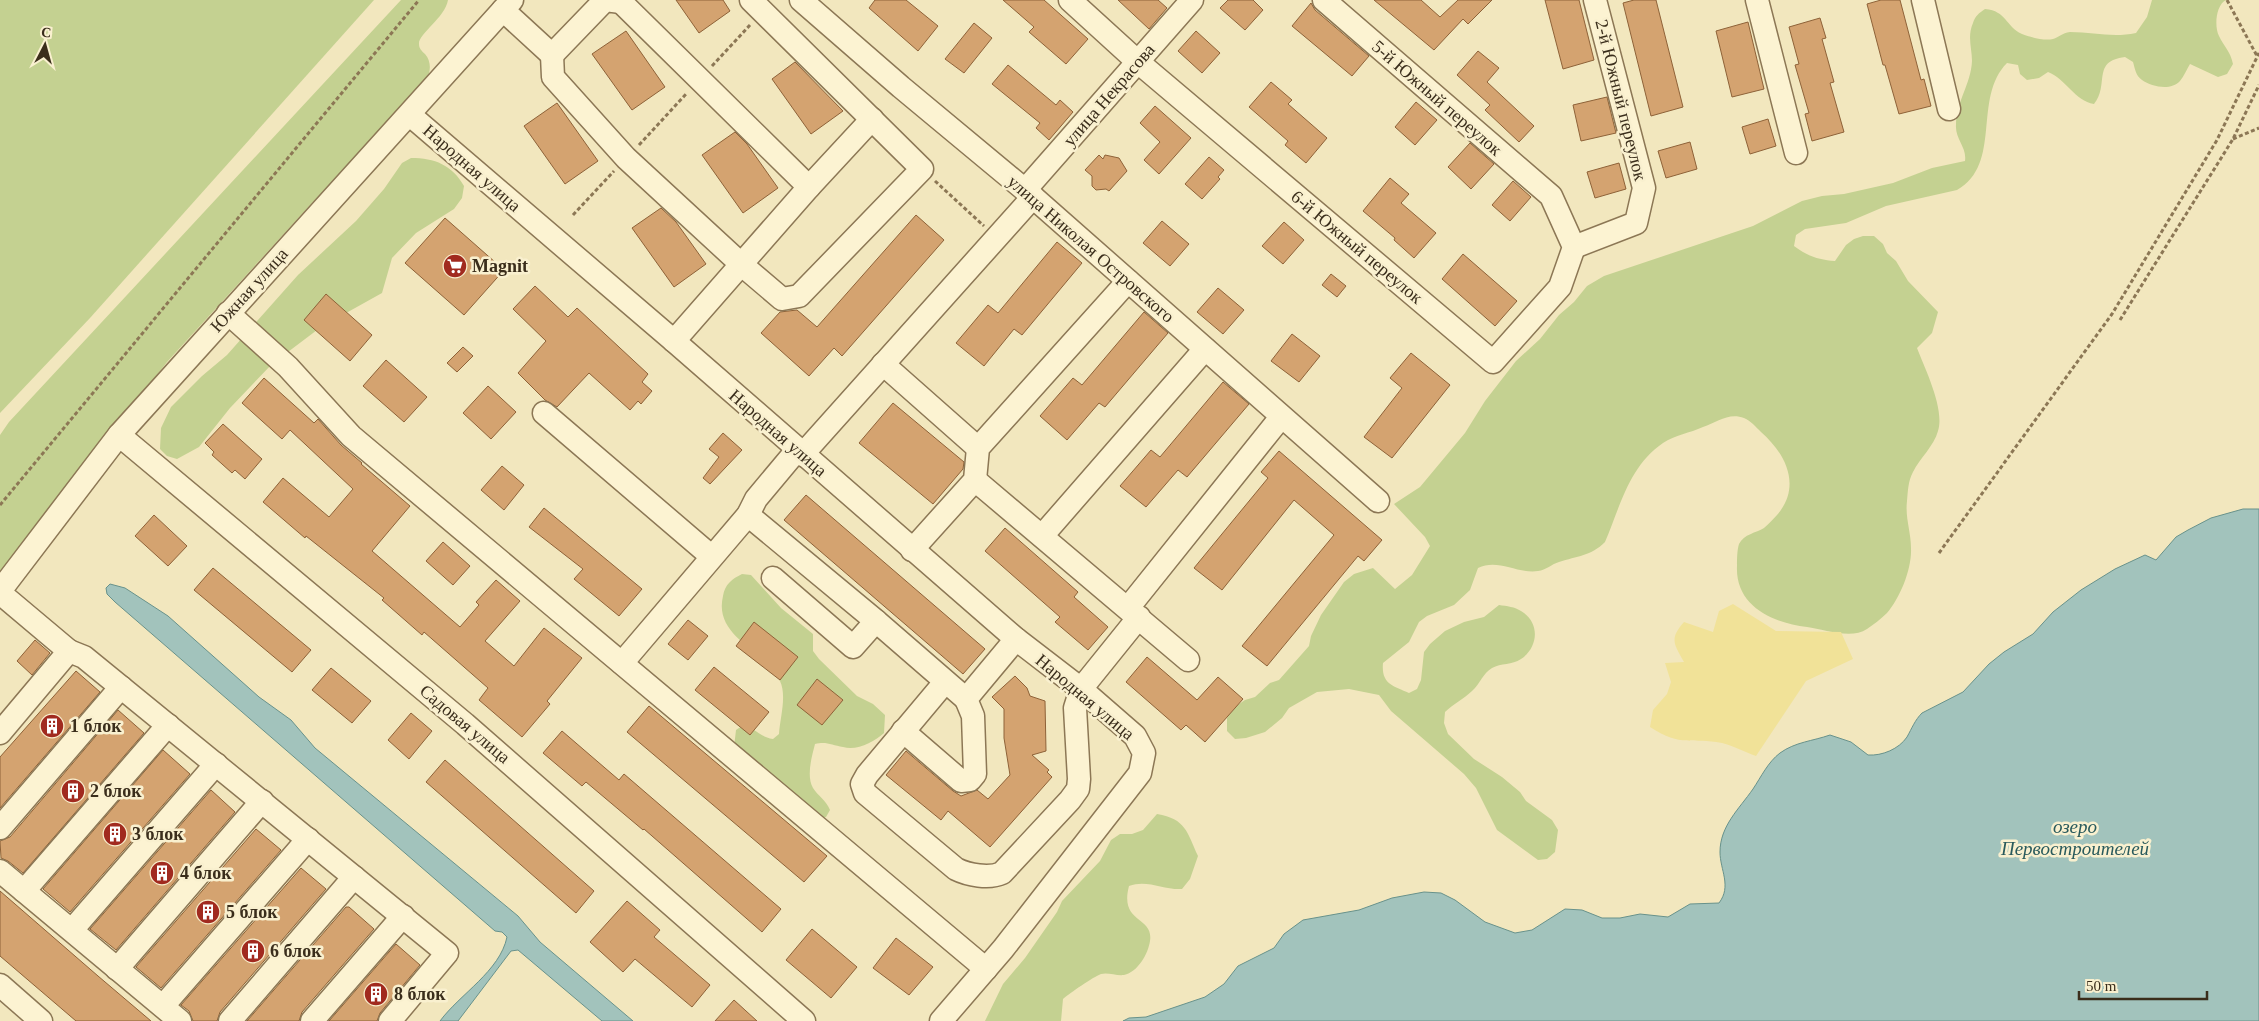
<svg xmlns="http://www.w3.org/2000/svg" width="2259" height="1021" font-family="Georgia,serif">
<rect width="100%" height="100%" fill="#f2e7be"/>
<!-- green -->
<g fill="#c4d191">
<polygon points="0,0 374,0 90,318 0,413"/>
<path d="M401,0H448C445,18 418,34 419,44C419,49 422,51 425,54C436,67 426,84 417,96L312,203L167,362L0,577V435L9,422Z"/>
<path d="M2152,0H2226C2216,5 2214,26 2219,36C2224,47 2230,50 2233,64L2227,74L2218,77L2190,64C2187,69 2184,76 2180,81C2171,91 2152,87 2142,80C2136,76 2135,69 2133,62L2125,57C2091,61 2110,85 2094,104C2075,101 2066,79 2048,72L2039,78L2027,80L2020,74L2018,65L2007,63C1972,98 2003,164 1957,190L1886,206L1846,223L1805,229L1796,235L1794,246C1807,256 1819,260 1835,261L1846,245L1854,239L1863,236H1874L1883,244L1887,253L1896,261L1908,281L1938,312L1932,333L1917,348C1925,369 1945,409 1938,431C1934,446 1920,458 1913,472C1908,481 1908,491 1907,501C1905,518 1911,532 1911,548C1912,569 1900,598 1887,613C1881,619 1874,624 1867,629C1851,640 1824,629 1807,627C1773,623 1735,606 1737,566C1737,560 1737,550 1739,544C1744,534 1756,533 1764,528C1769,524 1773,519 1777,515C1802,486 1786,454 1761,432C1756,427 1751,421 1744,418C1729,412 1717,422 1703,427C1690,433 1675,435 1663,443C1629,466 1620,507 1605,542C1591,556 1577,556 1559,562C1552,564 1546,570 1538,571C1517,574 1498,558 1478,568L1470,590L1454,605L1427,616L1419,622L1409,642L1383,663C1381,684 1393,686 1409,693L1417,689L1421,680L1424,652L1430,644L1445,631L1464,622L1484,617L1499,605C1507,606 1515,607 1521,611C1540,622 1539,647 1521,659C1512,665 1501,663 1492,668C1483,673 1480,684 1472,691C1464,699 1453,704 1445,712L1444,723L1448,734L1474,759L1502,777L1520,792L1526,801L1552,820L1558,830L1555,852L1547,859L1538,860L1497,830L1476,788L1464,774L1391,711L1379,695L1349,689L1317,692L1289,708L1282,718L1265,732L1246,738L1235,739L1227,731V718L1236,706L1245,700L1255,697L1270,683L1279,680L1309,646L1311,636L1321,615L1344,582L1354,574L1373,568L1395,589L1412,575L1430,546L1425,537L1394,504L1420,487L1465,433L1485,401L1516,361L1540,339L1559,315L1574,302L1587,286L1604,276L1753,226L1802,201L1822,196L1844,194L1893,183L1932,168L1965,161C1967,147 1955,139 1956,125C1956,102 1971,84 1972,61C1972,48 1967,37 1973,23C1975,16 1979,13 1985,9C2007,11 2005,26 2022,34C2030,37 2044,41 2053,39C2059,37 2062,33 2070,32C2094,32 2112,38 2136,33L2147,17Z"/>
<path d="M411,158C435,158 452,165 464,186L462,198L454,209L416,233L392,258L382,293L321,327L272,364L230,408L199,447L177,459L167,456L160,449L161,428L171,407L202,376L227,355L298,275L356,221L384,189L402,163Z"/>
<path d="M742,574L751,575L781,608L813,634V651L819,659L857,696L873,704L885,715L884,733C874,742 857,751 843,747C832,745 826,741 815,744C812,756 806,776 813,788C818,796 826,800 830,810L826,817L817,819L734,747L736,730L742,726C755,727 761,738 773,739L779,734C780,718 787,696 780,681C767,650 713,638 723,596C725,584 732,579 742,574Z"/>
<path d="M1157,814C1186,819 1187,832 1198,856L1190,879L1182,889C1163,890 1147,879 1129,886C1119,924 1154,916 1150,941C1148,954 1138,972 1124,975C1116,976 1108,972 1101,974C1093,977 1070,993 1063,999L1061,1021H985L1003,984L1025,958L1057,912L1062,901L1100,861L1111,840L1120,834H1132L1143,830Z"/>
</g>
<!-- sand -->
<path fill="#f1e298" d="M1733,604L1776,631L1841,632L1853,659L1806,681L1756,756C1745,752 1734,746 1722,743C1691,737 1682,748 1650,727L1653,710L1667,694L1671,682L1665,663L1684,662C1674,644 1669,639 1684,622L1713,632L1719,611Z"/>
<!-- water -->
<g fill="#a2c3bc" stroke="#68928b">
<path d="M2243,509H2259V1021H1123L1129,1018L1146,1017L1205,997L1224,984L1238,966L1274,948L1284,934L1303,920L1359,910L1392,898L1424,892L1441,893L1455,900L1485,922L1515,933L1532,930L1565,909L1582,910L1602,918H1620L1640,914L1668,917L1690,904L1719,903C1732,886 1720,870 1720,852C1720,826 1739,809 1753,789C1761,777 1768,762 1780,753C1795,742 1813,741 1830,735L1851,742L1868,755C1882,756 1899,749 1907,737C1912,728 1915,720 1922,713L1963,692L1989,664L2004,652L2033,634L2053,612L2081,590L2115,569L2145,555L2156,560L2176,537L2188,530L2211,518Z"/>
<path d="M110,584L125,588L168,616L259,697L291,720L315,748L518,916L540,942L633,1021H602L518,950L511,951L458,1021H440C460,994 500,971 507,937L502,932L495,931L115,602L107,594L106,588Z"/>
</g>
<!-- building -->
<g fill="#d4a370" stroke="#8e6238">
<polygon points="676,0 723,0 730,11 699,33"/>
<polygon points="875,0 906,0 938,26 918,51 869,8"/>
<polygon points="1003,0 1044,0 1088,39 1066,64 1029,32 1034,27"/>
<polygon points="1118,0 1158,0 1167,8 1149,29"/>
<polygon points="1228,0 1253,0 1263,10 1245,30 1220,8"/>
<polygon points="1374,0 1421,0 1440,17 1458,0 1492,0 1468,24 1463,19 1434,50"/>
<polygon points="1545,0 1579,0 1594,60 1563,69"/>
<polygon points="1634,0 1656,0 1683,107 1651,116 1623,3"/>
<polygon points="1881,0 1900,0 1921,80 1924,79 1931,106 1899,114 1885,65 1883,65 1867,4"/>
<polygon points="1311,3 1315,10 1369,56 1352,76 1292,26"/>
<polygon points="1820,18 1826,38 1822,39 1834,82 1830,83 1844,132 1812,141 1805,114 1809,113 1795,65 1799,64 1789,27"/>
<polygon points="1748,22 1764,89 1732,97 1716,31"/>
<polygon points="974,23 992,38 964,73 945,59"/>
<polygon points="626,31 665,87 632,110 592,54"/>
<polygon points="1196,31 1220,53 1202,73 1178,51"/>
<polygon points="1478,51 1499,68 1487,82 1534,126 1519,142 1485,110 1490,105 1457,75"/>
<polygon points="795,62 843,111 811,134 772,79"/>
<polygon points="1008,65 1056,105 1060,100 1073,112 1049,140 1036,128 1040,123 992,84"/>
<polygon points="1271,82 1292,100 1288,104 1327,138 1306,163 1285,145 1288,141 1249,107"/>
<polygon points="1607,97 1616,133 1581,141 1573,105"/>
<polygon points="1416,102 1437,120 1415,145 1395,127"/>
<polygon points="557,103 598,161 565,184 524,126"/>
<polygon points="1155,106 1191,138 1159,174 1144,160 1160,142 1140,123"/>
<polygon points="1768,119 1776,146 1750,154 1742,127"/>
<polygon points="735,132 747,144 778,188 743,213 702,155"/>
<polygon points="1690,142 1697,169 1666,178 1658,151"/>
<polygon points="1470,143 1494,164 1471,189 1448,167"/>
<polygon points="1099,155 1103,159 1105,155 1119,158 1127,171 1109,191 1106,189 1096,190 1092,186 1092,176 1085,170"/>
<polygon points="1209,157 1224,170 1218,177 1220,179 1202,199 1185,184"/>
<polygon points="1619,163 1626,189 1595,198 1587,172"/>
<polygon points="1390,178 1409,194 1401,203 1436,233 1414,258 1394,240 1395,238 1363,211"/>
<polygon points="1513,181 1531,197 1510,221 1492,205"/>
<polygon points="661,208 676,222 706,264 674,287 632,228"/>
<polygon points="916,215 944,240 842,356 834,348 809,376 761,333 780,312 797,310 817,327"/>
<polygon points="445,218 504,270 464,315 405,263"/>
<polygon points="1162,221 1189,244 1170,266 1143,243"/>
<polygon points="1284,222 1304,240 1283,264 1262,246"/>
<polygon points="1057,242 1082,263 1022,335 1014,329 984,366 956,343 988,305 998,313"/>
<polygon points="1463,254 1517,301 1495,326 1442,279"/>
<polygon points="1331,274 1346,286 1337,297 1322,285"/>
<polygon points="535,286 568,317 577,308 648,374 642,382 652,391 641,404 638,401 630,410 589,373 557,407 545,400 518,373 546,341 513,309"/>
<polygon points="1218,288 1244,310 1223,334 1197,312"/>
<polygon points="326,294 372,335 350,361 304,320"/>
<polygon points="1144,312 1168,333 1105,407 1099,403 1067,440 1040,416 1073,378 1082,385"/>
<polygon points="1292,334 1320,356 1299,382 1271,361"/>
<polygon points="463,347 473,356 457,372 447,363"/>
<polygon points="1411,353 1450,385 1392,458 1364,437 1402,388 1390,378"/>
<polygon points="386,360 427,397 404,422 363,386"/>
<polygon points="264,378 314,423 318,419 341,445 362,463 361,464 410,506 372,551 460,627 479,605 476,602 496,580 520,601 485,641 514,666 544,628 582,658 547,701 550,704 522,737 479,700 488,688 424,632 422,635 382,600 384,598 306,536 305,538 263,502 283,478 329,517 353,489 290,430 282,439 242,403"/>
<polygon points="1223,382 1249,404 1187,477 1178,470 1146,507 1120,486 1151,450 1160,457"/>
<polygon points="488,386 516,412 491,439 463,413"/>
<polygon points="893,403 964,462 963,469 933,504 859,443"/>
<polygon points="223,424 262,459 245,479 235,470 232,473 212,455 214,452 205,443"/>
<polygon points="723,433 742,450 710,484 703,478 719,457 709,449"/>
<polygon points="1279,451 1382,540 1364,561 1358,556 1267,666 1242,646 1334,535 1294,500 1222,590 1194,568 1268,478 1261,472"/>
<polygon points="502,466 524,485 504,510 481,490"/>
<polygon points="806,495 985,649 963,674 784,520"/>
<polygon points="544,508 642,589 619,616 574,579 583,569 529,527"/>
<polygon points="154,515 187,546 168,566 135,536"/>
<polygon points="1005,528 1078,592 1074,597 1108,627 1088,650 1055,622 1060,617 985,551"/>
<polygon points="443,542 470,566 453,585 426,561"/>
<polygon points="213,568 311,650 292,672 194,590"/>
<polygon points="688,620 708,636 688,660 668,644"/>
<polygon points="754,622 798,657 780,680 736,646"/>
<polygon points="35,640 50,653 32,675 17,661"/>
<polygon points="1147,657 1197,700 1218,677 1243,699 1205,742 1186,725 1181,730 1126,682"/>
<polygon points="714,667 769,712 750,735 695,690"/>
<polygon points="331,668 371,701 352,723 312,690"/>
<polygon points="76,671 100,692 0,808 0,757"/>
<polygon points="1015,676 1027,688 1030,696 1045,701 1046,751 1032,755 1049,770 1047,772 1052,777 990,847 948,811 941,820 886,775 906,751 953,791 961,796 977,790 988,799 1010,775 1004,738 1004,709 992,697"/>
<polygon points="817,679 843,700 822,725 797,705"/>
<polygon points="649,706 827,856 804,882 627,732"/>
<polygon points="118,710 144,733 23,873 8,861 1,858 0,841 10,837"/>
<polygon points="411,713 432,731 409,759 388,740"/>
<polygon points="562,731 619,780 624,774 781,909 762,932 644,829 643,830 586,782 582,786 543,753"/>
<polygon points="163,750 190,774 70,912 43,889"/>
<polygon points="445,760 594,891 576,913 426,782"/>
<polygon points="211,790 235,812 116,950 90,929"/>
<polygon points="256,829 281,850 161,988 136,967"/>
<polygon points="301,868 326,889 220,1012 217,1021 193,1021 189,1011 181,1005"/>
<polygon points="0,891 98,976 151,1021 76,1021 0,956"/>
<polygon points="627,901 660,930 654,937 710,985 692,1007 635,959 623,972 590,942"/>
<polygon points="346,907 349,907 374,929 302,1012 299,1021 247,1021"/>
<polygon points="812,929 857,967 831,998 786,960"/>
<polygon points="896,938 933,967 909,995 873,968"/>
<polygon points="396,944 420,965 380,1013 377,1021 329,1021"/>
<polygon points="734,1000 757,1021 715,1021"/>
</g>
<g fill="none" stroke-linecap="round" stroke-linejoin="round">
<!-- minor casing -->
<g stroke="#8c7755" stroke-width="25">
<g id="minor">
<polyline points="801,0 901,87 1025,190 1378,501"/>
<polyline points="1070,0 1138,62 1493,362 1560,287 1574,247 1551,196 1324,0"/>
<polyline points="1757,0 1796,153"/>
<polyline points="1923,0 1949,109"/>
<polyline points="621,2 809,187"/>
<polyline points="503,10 552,55 605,0 621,2 623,0"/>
<polyline points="552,55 553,77 626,158 742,265 782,299 799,296 922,169 751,0"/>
<polyline points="410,115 674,341 1016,639 1081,689 1135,736 1144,753 1140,773 1003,949 941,1021"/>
<polyline points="1025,190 1192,0"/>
<polyline points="1574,247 1636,223 1644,188 1595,0"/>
<polyline points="228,313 288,367 351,436 986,969"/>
<polyline points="674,341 809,187 872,119"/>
<polyline points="883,364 978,448"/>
<polyline points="544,413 711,556"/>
<polyline points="119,435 465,724 804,1021"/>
<polyline points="802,455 1033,197"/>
<polyline points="975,480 1188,660"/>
<polyline points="748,515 876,621 966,699"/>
<polyline points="1042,536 1205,349"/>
<polyline points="912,550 975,480 978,448 1128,281"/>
<polyline points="773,578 853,647 876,621"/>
<polyline points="0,591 119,435 512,0"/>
<polyline points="0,593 69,651"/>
<polyline points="1128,608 1281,417"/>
<polyline points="622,663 748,515 756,499 797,450"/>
<path d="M945,682L867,775L862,784L865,793L956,869C968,875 989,879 1002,873L1070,800L1078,789L1079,779L1075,708L1081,689L1139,617"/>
<polyline points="903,731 961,781 970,780 975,774 973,716 966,699 1016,639"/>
<polyline points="0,733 69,651 84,657 447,953 390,1021"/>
<polyline points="0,828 121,687"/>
<polyline points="0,871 180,1021"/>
<polyline points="24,891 168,725"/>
<polyline points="72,930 216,764"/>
<polyline points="117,969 262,801"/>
<polyline points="0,985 41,1021"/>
<polyline points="163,1006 308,839"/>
<polyline points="230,1021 354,877"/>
<polyline points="312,1021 403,916"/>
</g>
</g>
<!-- path -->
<g stroke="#8c7755" stroke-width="3" stroke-dasharray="4 2.5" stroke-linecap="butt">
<polyline points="2227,0 2257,56"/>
<polyline points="712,66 750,25"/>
<polyline points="2233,139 2259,128"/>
<polyline points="639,145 687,93"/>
<polyline points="935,181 984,226"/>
<polyline points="573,215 614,171"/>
<polyline points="2120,320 2233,139 2259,85"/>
<polyline points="0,505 419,0"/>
<polyline points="1939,553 2112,314 2217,140 2259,53"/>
</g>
<!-- minor -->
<use href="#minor" stroke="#fcf3d2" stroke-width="22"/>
</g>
<!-- icons -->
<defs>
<g id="supermarket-disc" transform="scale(1.25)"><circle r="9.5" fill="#a12a1f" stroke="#f9f0cf"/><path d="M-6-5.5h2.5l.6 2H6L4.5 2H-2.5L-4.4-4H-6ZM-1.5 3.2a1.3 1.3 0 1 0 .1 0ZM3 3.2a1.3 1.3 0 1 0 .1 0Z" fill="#fff"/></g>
<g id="building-disc" transform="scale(1.25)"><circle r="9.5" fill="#a12a1f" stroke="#f9f0cf"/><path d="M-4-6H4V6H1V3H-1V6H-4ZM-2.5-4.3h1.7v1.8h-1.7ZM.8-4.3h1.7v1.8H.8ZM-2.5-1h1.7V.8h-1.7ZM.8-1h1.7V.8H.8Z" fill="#fff"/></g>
</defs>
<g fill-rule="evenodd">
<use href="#supermarket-disc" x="455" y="266"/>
<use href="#building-disc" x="52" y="726"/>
<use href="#building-disc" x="73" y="791"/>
<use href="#building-disc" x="115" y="834"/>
<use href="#building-disc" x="162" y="873"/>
<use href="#building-disc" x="208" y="912"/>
<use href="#building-disc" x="253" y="951"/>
<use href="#building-disc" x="376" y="994"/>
</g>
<g text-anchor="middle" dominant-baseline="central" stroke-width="5" stroke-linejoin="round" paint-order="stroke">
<!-- street labels -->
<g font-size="18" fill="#3a2d1b" stroke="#f9f0cf">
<text transform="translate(1109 95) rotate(-49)">улица Некрасова</text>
<text transform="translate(1437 98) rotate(41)">5-й Южный переулок</text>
<text transform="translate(1621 100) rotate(76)">2-й Южный переулок</text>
<text transform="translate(472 168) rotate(41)">Народная улица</text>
<text transform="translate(1357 247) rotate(40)">6-й Южный переулок</text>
<text transform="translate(1091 249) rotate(41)">улица Николая Островского</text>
<text transform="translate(249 290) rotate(-48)">Южная улица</text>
<text transform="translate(778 433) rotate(41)">Народная улица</text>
<text transform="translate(1085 697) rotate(40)">Народная улица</text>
<text transform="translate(465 724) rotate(40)">Садовая улица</text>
</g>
<!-- poi labels -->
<g font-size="18" font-weight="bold" fill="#3a2d1b" stroke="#f9f0cf" text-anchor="start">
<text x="472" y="266">Magnit</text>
<text x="70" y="726">1 блок</text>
<text x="90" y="791">2 блок</text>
<text x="132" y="834">3 блок</text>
<text x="180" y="873">4 блок</text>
<text x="226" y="912">5 блок</text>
<text x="270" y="951">6 блок</text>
<text x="394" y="994">8 блок</text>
</g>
<!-- water labels -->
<g font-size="19" font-style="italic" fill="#295a5c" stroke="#f9f0cf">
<text x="2075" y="826">озеро<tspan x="2075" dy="22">Первостроителей</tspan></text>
</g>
</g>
<!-- north arrow -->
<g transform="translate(45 45) rotate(6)" stroke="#f9f0cf" stroke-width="4" paint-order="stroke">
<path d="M0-4L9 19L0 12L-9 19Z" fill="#3a2d1b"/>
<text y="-8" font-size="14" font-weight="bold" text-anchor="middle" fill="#3a2d1b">С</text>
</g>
<!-- scale -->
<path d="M2079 991v8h128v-8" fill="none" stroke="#3a2d1b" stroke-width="2.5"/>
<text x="2086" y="991" font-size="15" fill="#3a2d1b" stroke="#f9f0cf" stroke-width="4" paint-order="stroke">50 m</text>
</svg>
